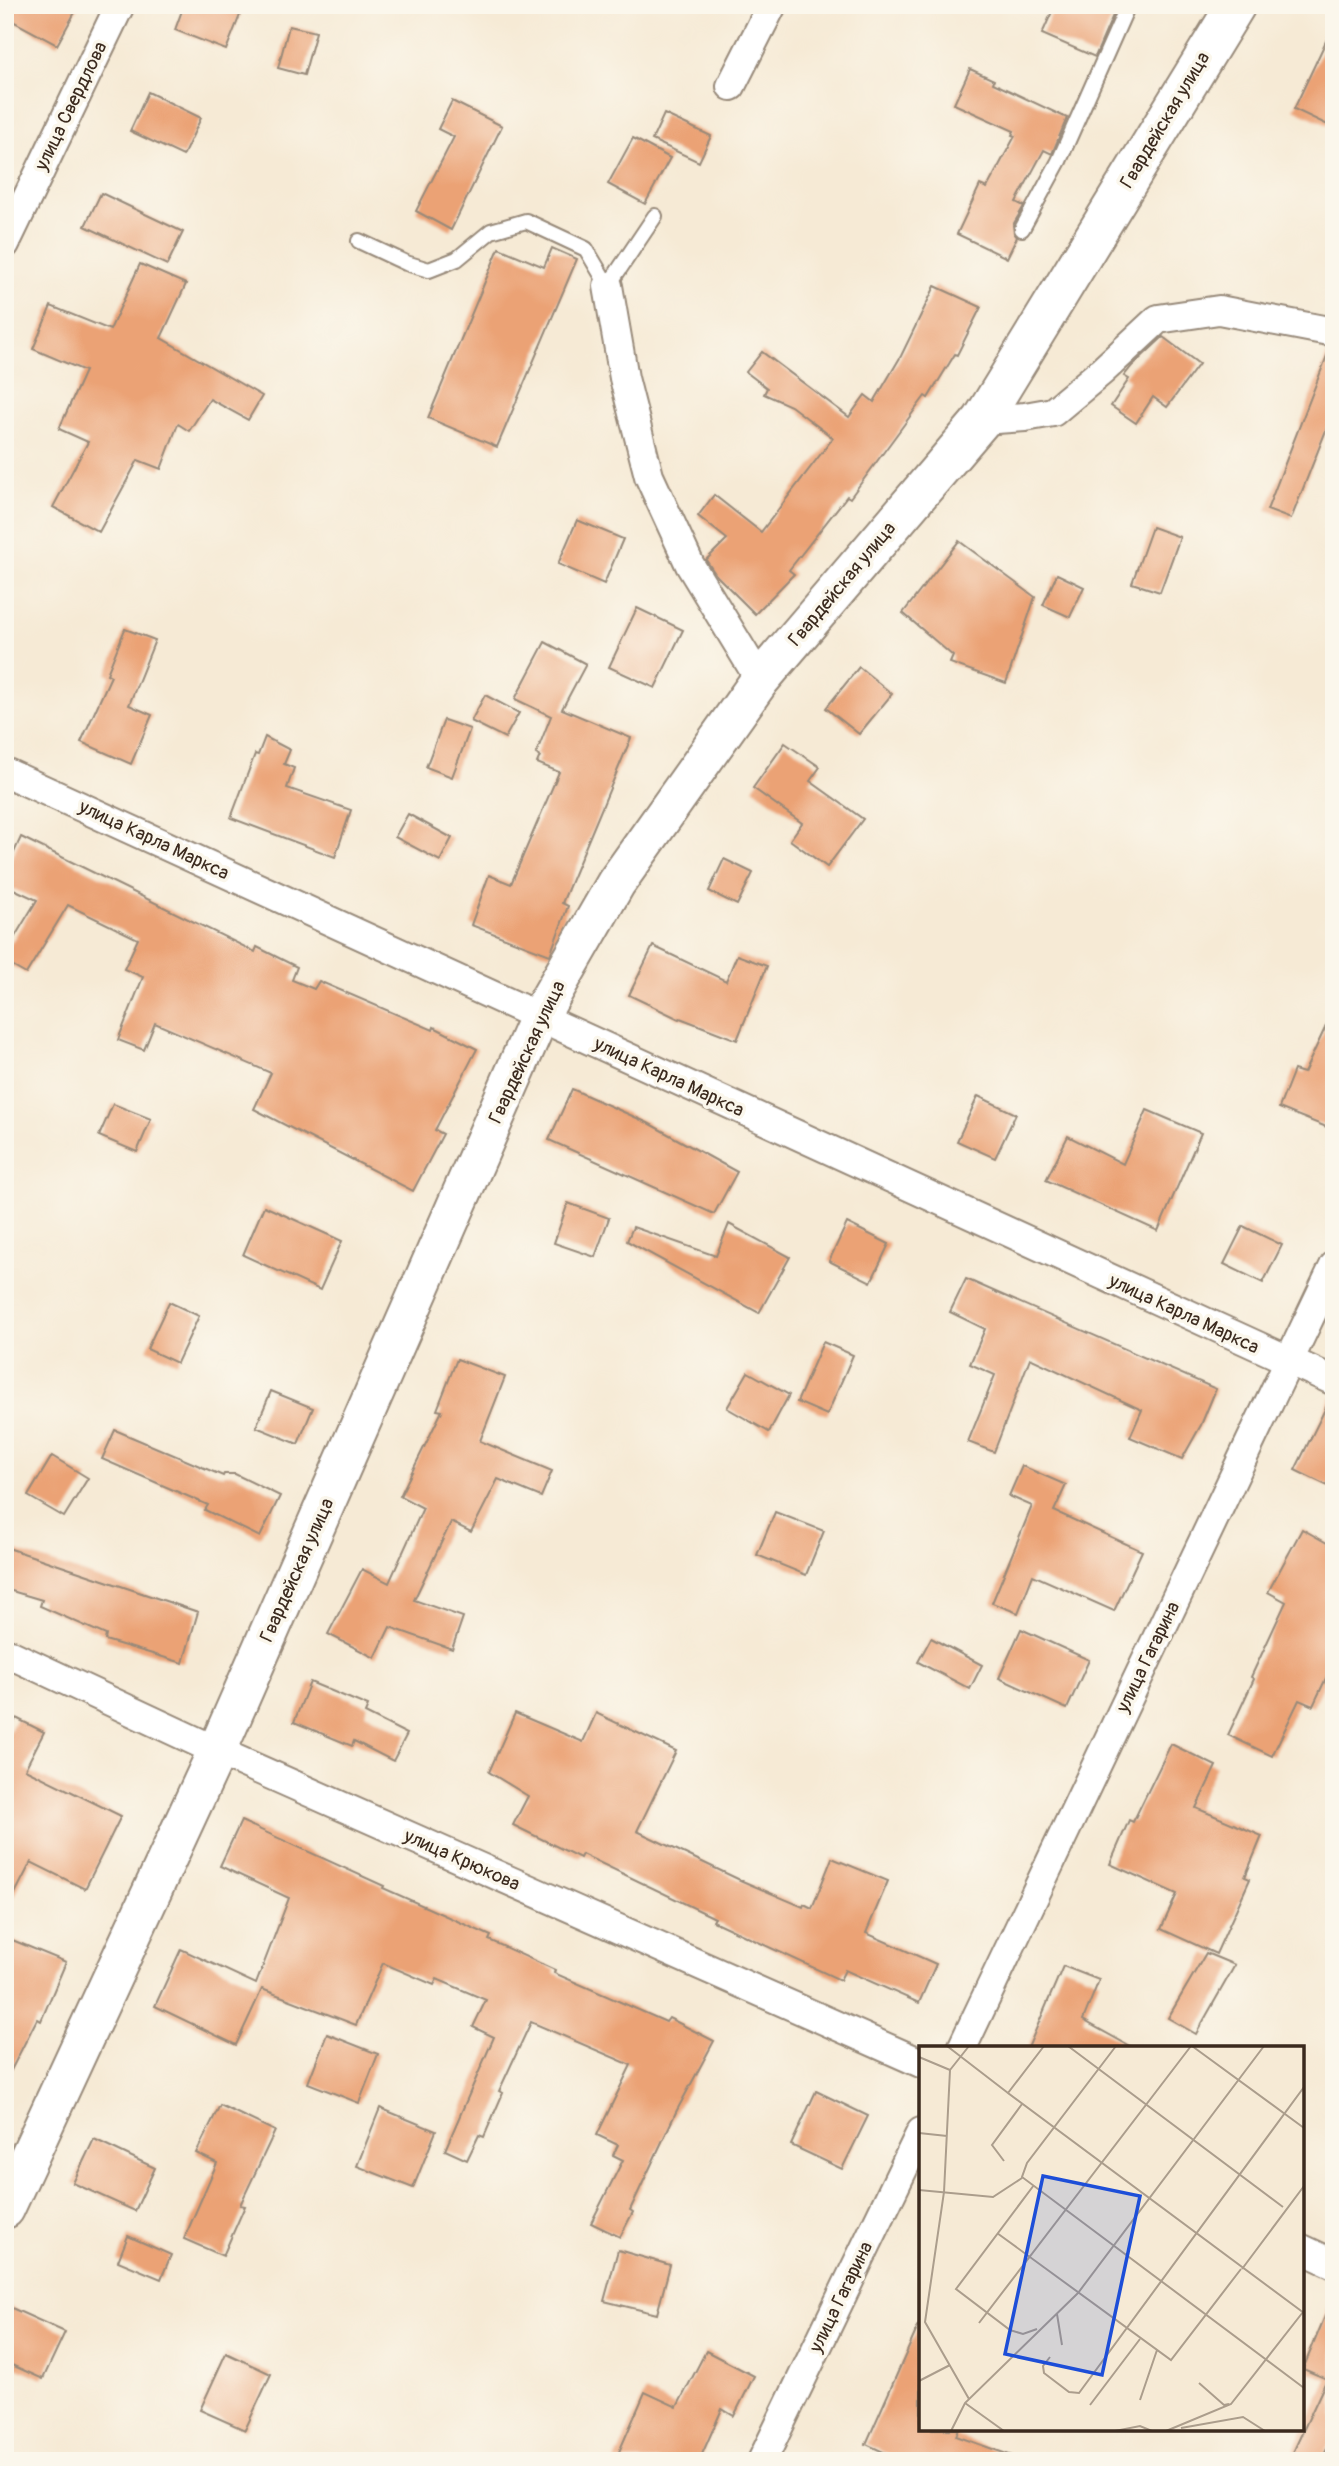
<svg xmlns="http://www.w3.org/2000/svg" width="1339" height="2466" font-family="Pangolin,sans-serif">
<rect width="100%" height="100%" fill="#fbf7ec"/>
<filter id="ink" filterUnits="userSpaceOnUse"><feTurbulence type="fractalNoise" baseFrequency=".0143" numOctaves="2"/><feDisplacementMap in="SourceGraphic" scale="14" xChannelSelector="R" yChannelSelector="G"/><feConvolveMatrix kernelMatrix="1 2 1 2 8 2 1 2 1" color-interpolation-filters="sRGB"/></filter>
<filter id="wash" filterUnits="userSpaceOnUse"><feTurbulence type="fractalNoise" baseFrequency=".00686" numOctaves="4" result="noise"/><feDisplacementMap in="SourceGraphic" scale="28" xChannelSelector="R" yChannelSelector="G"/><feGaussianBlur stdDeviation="1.57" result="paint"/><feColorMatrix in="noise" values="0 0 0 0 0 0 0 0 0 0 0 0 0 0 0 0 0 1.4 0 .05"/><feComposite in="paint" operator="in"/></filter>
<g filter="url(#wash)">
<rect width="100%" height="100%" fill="#f6ead5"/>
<g id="blocks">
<!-- building -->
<g fill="#eba274">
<polygon points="5,5 79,5 57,45 5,17"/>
<polygon points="184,5 244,5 226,50 175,30"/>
<polygon points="1055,5 1095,5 1114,13 1095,57 1042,34"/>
<polygon points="1334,24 1334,128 1294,109"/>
<polygon points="289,26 316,32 304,75 278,68"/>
<polygon points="970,69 994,80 993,83 1067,118 1052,154 1044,150 1016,202 1024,206 1013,225 1014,233 1017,237 1007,258 957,234 980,185 987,188 1015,136 1012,135 1014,131 954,104"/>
<polygon points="148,92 201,118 183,156 130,131"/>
<polygon points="452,101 502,126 451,230 416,211 454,137 438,129"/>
<polygon points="664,114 711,136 699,162 652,140"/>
<polygon points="633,138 670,158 645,204 608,184"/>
<polygon points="101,193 183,232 167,265 85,226"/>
<polygon points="499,248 544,267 552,248 577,259 497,447 428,418"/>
<polygon points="140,264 186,284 161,338 262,396 248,420 210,399 189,431 178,424 161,469 138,460 99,532 53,507 88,442 59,429 85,371 33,349 51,306 110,330"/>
<polygon points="935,286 981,307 957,355 955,354 928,398 925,396 850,498 847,496 789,570 794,574 755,614 716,575 706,560 727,539 698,516 714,495 761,532 833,438 791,406 764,394 767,388 746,372 762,352 849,417 865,395 874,402 901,356"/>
<polygon points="1163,337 1199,364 1167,407 1153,397 1136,423 1111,406 1129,379 1124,376 1132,366"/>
<polygon points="1330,348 1334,348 1334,410 1291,519 1267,510"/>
<polygon points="577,520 623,539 604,584 558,564"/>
<polygon points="1152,527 1180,537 1160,592 1132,583"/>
<polygon points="959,541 1035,597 1006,683 950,663 953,656 903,613"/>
<polygon points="1057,574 1084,587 1070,617 1043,605"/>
<polygon points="637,608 683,630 655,688 609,667"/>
<polygon points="125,629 155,640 129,705 152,715 131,764 81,742 111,676 107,674"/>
<polygon points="545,642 586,664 562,709 631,738 562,903 568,906 550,955 471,925 489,875 511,884 559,772 537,763 540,756 536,754 551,716 515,699"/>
<polygon points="859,667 892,694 859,734 826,708"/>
<polygon points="485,695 519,713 505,738 471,721"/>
<polygon points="444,720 470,729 452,777 426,767"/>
<polygon points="265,737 290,750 284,764 294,768 287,788 351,810 335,857 231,818 255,754 258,755"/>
<polygon points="785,743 820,767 810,781 863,819 827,867 790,840 802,823 753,788"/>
<polygon points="408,814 452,838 440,861 395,837"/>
<polygon points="21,837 255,952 257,947 297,967 292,980 314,989 319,981 433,1030 434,1027 477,1049 435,1130 443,1134 413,1191 254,1109 271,1073 155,1023 144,1050 118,1040 143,977 124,969 138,939 68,905 26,974 5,962 5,953 37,900 5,885 5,872"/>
<polygon points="724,859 753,873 737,905 709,891"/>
<polygon points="653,946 726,981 737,955 767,966 737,1040 680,1018 679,1019 629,995"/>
<polygon points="1334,1009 1334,1130 1279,1108 1294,1070 1304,1073"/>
<polygon points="572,1089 648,1123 737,1172 714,1214 549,1140"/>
<polygon points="978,1096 1016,1114 995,1158 957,1141"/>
<polygon points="113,1104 151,1119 137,1152 99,1136"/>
<polygon points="1147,1110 1201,1133 1158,1231 1046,1180 1068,1136 1123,1164"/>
<polygon points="568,1203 609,1218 595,1257 554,1243"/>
<polygon points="264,1206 342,1241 320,1290 243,1255"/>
<polygon points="847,1223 889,1244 871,1282 829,1261"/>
<polygon points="729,1224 790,1257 759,1313 627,1241 633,1227 716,1256"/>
<polygon points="1243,1226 1282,1245 1263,1283 1224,1264"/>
<polygon points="966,1279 1216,1389 1201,1425 1182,1459 1130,1437 1142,1410 1030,1358 994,1452 968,1442 995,1375 970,1364 985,1329 950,1312"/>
<polygon points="169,1302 199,1316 177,1363 147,1349"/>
<polygon points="823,1342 853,1355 827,1415 797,1402"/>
<polygon points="457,1359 505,1377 480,1441 552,1471 541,1497 498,1479 471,1532 451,1522 414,1600 463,1617 452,1649 390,1627 375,1658 328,1634 362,1569 389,1583 423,1508 400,1496 442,1411 437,1410"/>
<polygon points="748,1372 789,1395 769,1432 727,1408"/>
<polygon points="271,1391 313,1408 298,1444 256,1427"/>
<polygon points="1331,1397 1334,1397 1334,1489 1295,1470"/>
<polygon points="115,1430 223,1476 224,1474 235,1474 280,1496 260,1537 205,1510 208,1505 102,1459"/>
<polygon points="52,1456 88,1478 64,1517 28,1496"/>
<polygon points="1022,1466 1066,1485 1054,1511 1142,1551 1114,1611 1033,1575 1018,1613 992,1603 1032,1506 1009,1496"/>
<polygon points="775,1512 824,1531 806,1575 757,1555"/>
<polygon points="1302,1529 1334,1547 1334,1661 1313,1706 1299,1700 1272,1756 1228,1735 1254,1679 1251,1677 1286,1602 1268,1592"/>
<polygon points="5,1547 198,1612 183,1663 105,1640 106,1635 40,1606 42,1600 5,1589"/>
<polygon points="1021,1629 1089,1660 1067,1709 999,1678"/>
<polygon points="931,1638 982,1665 970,1689 918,1662"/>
<polygon points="310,1682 368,1706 365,1713 407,1734 393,1761 354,1741 352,1746 294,1722"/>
<polygon points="515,1713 583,1742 596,1713 676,1751 637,1831 740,1880 803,1907 804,1904 812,1908 832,1858 888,1881 866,1933 936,1964 919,2003 845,1970 840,1980 713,1921 715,1918 582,1854 580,1858 513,1825 528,1796 489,1772"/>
<polygon points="16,1718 44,1732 25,1769 121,1816 85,1889 31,1862 5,1913 5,1741"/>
<polygon points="1171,1744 1216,1766 1196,1808 1262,1836 1245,1877 1250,1879 1216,1954 1161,1929 1177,1894 1110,1864 1129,1820 1133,1822"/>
<polygon points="241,1821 384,1886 383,1888 491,1936 489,1940 555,1970 554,1973 666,2022 669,2018 714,2041 676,2112 630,2210 633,2212 620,2237 591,2223 623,2160 613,2155 618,2145 597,2135 631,2065 531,2022 499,2091 503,2093 484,2137 479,2135 467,2160 445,2150 494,2037 473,2027 486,2000 437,1979 434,1985 383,1963 356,2025 262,1989 236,2045 155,2006 181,1949 256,1984 289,1898 220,1866"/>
<polygon points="5,1937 66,1962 41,2021 37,2019 5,2082"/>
<polygon points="1206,1953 1235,1965 1196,2034 1168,2018"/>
<polygon points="1063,1966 1099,1980 1083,2020 1133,2048 1028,2048"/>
<polygon points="327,2034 378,2054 359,2103 308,2083"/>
<polygon points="816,2091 868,2116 842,2169 791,2145"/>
<polygon points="220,2105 275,2131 240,2205 245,2206 223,2256 184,2239 217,2163 196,2153"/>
<polygon points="380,2108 436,2131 413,2188 357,2166"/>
<polygon points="94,2139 155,2168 135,2211 73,2183"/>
<polygon points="128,2236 171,2255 161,2279 118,2261"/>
<polygon points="618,2250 670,2265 657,2314 604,2301"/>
<polygon points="1333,2297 1334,2435 1321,2461 1289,2461 1327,2379 1303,2369"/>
<polygon points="5,2305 65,2332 43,2379 5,2362"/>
<polygon points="921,2320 921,2429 959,2429 956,2436 1015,2457 1014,2461 903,2461 866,2444"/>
<polygon points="706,2351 754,2376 734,2416 722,2409 699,2461 615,2461 645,2392 677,2407"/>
<polygon points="226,2353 271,2374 245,2430 200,2410"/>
</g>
</g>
</g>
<g filter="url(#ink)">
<use href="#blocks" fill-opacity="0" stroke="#988a7a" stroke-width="2"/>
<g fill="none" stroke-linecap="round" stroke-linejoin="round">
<!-- lane casing -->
<g stroke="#988a7a" stroke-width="18">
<g id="lane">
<polyline points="1022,229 1059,161 1128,5"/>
<polyline points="359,241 406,263 429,270 457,259 491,231 526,221 586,249 608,286 655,216"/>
</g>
</g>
<!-- street casing -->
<g stroke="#988a7a" stroke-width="32">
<g id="street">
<polyline points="731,86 772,5"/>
<polyline points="5,244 120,5"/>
<polyline points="608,286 624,378 649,476 690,565 760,680"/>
<polyline points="982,420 1025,417 1053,412 1102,371 1158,319 1219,310 1334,332"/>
<polyline points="5,772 1334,1381"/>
<polyline points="5,1652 217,1751 921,2063"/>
<polyline points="962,2048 1334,1266"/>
<polyline points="1302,2249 1334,2264"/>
<polyline points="762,2461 921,2132"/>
</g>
</g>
<!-- secondary casing -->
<g stroke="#988a7a" stroke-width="42">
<polyline id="secondary" points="5,2209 217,1751 539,1017 616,883 760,680 982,420 1236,5"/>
</g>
<!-- lane -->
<use href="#lane" stroke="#fff" stroke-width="14"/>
<!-- street -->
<use href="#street" stroke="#fff" stroke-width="28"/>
<!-- secondary -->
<use href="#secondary" stroke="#fff" stroke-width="38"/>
</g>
</g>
<g text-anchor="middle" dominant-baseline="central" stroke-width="7" stroke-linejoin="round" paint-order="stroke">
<!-- street labels -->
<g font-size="19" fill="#3b2a1e" stroke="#fbf7ec">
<text transform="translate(71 106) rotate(-64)">улица Свердлова</text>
<text transform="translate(1165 120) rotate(-59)">Гвардейская улица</text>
<text transform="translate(842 584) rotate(-50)">Гвардейская улица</text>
<text transform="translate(154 840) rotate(25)">улица Карла Маркса</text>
<text transform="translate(527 1052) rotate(-65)">Гвардейская улица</text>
<text transform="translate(669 1077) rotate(25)">улица Карла Маркса</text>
<text transform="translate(1184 1314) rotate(25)">улица Карла Маркса</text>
<text transform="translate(297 1570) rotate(-66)">Гвардейская улица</text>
<text transform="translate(1148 1657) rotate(-64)">улица Гагарина</text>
<text transform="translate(462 1860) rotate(24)">улица Крюкова</text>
<text transform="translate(841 2297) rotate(-64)">улица Гагарина</text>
</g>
</g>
<!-- overview -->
<g transform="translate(919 2046)">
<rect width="385" height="385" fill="#f6ead5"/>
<path fill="none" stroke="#ab9d8c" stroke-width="2" d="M28,0L89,47M50,0L31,24L25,146L6,276L50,353M125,0L89,47L385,267M149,0L364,161M197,0L108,117L103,131L385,342M273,0L385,82M0,11L31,24M0,87L28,90M85,115L73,99L103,58M115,139L37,243L91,284L104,288L118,283M0,144L74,151L103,132M78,187L252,314L322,223M323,223L385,140M138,268L143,299M60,277L272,0M131,311L124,320L125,327L150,346L160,347L385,41M0,335L31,319M280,337L305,359L310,358M221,354L238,304M46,357L85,385M171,359L221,293M262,382L324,371L346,385M32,385L46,357L159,247L345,0M196,385L221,380L233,385M247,385L312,358L384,266"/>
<path fill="#1d4ed8" fill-opacity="0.15" stroke="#1d4ed8" stroke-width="3.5" d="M124,130L221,150L183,329L86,308Z"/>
<rect width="385" height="385" fill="none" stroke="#3b2a1e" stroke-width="3.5"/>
</g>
<!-- margin -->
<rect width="1339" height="2466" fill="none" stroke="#fbf7ec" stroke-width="28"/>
</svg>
